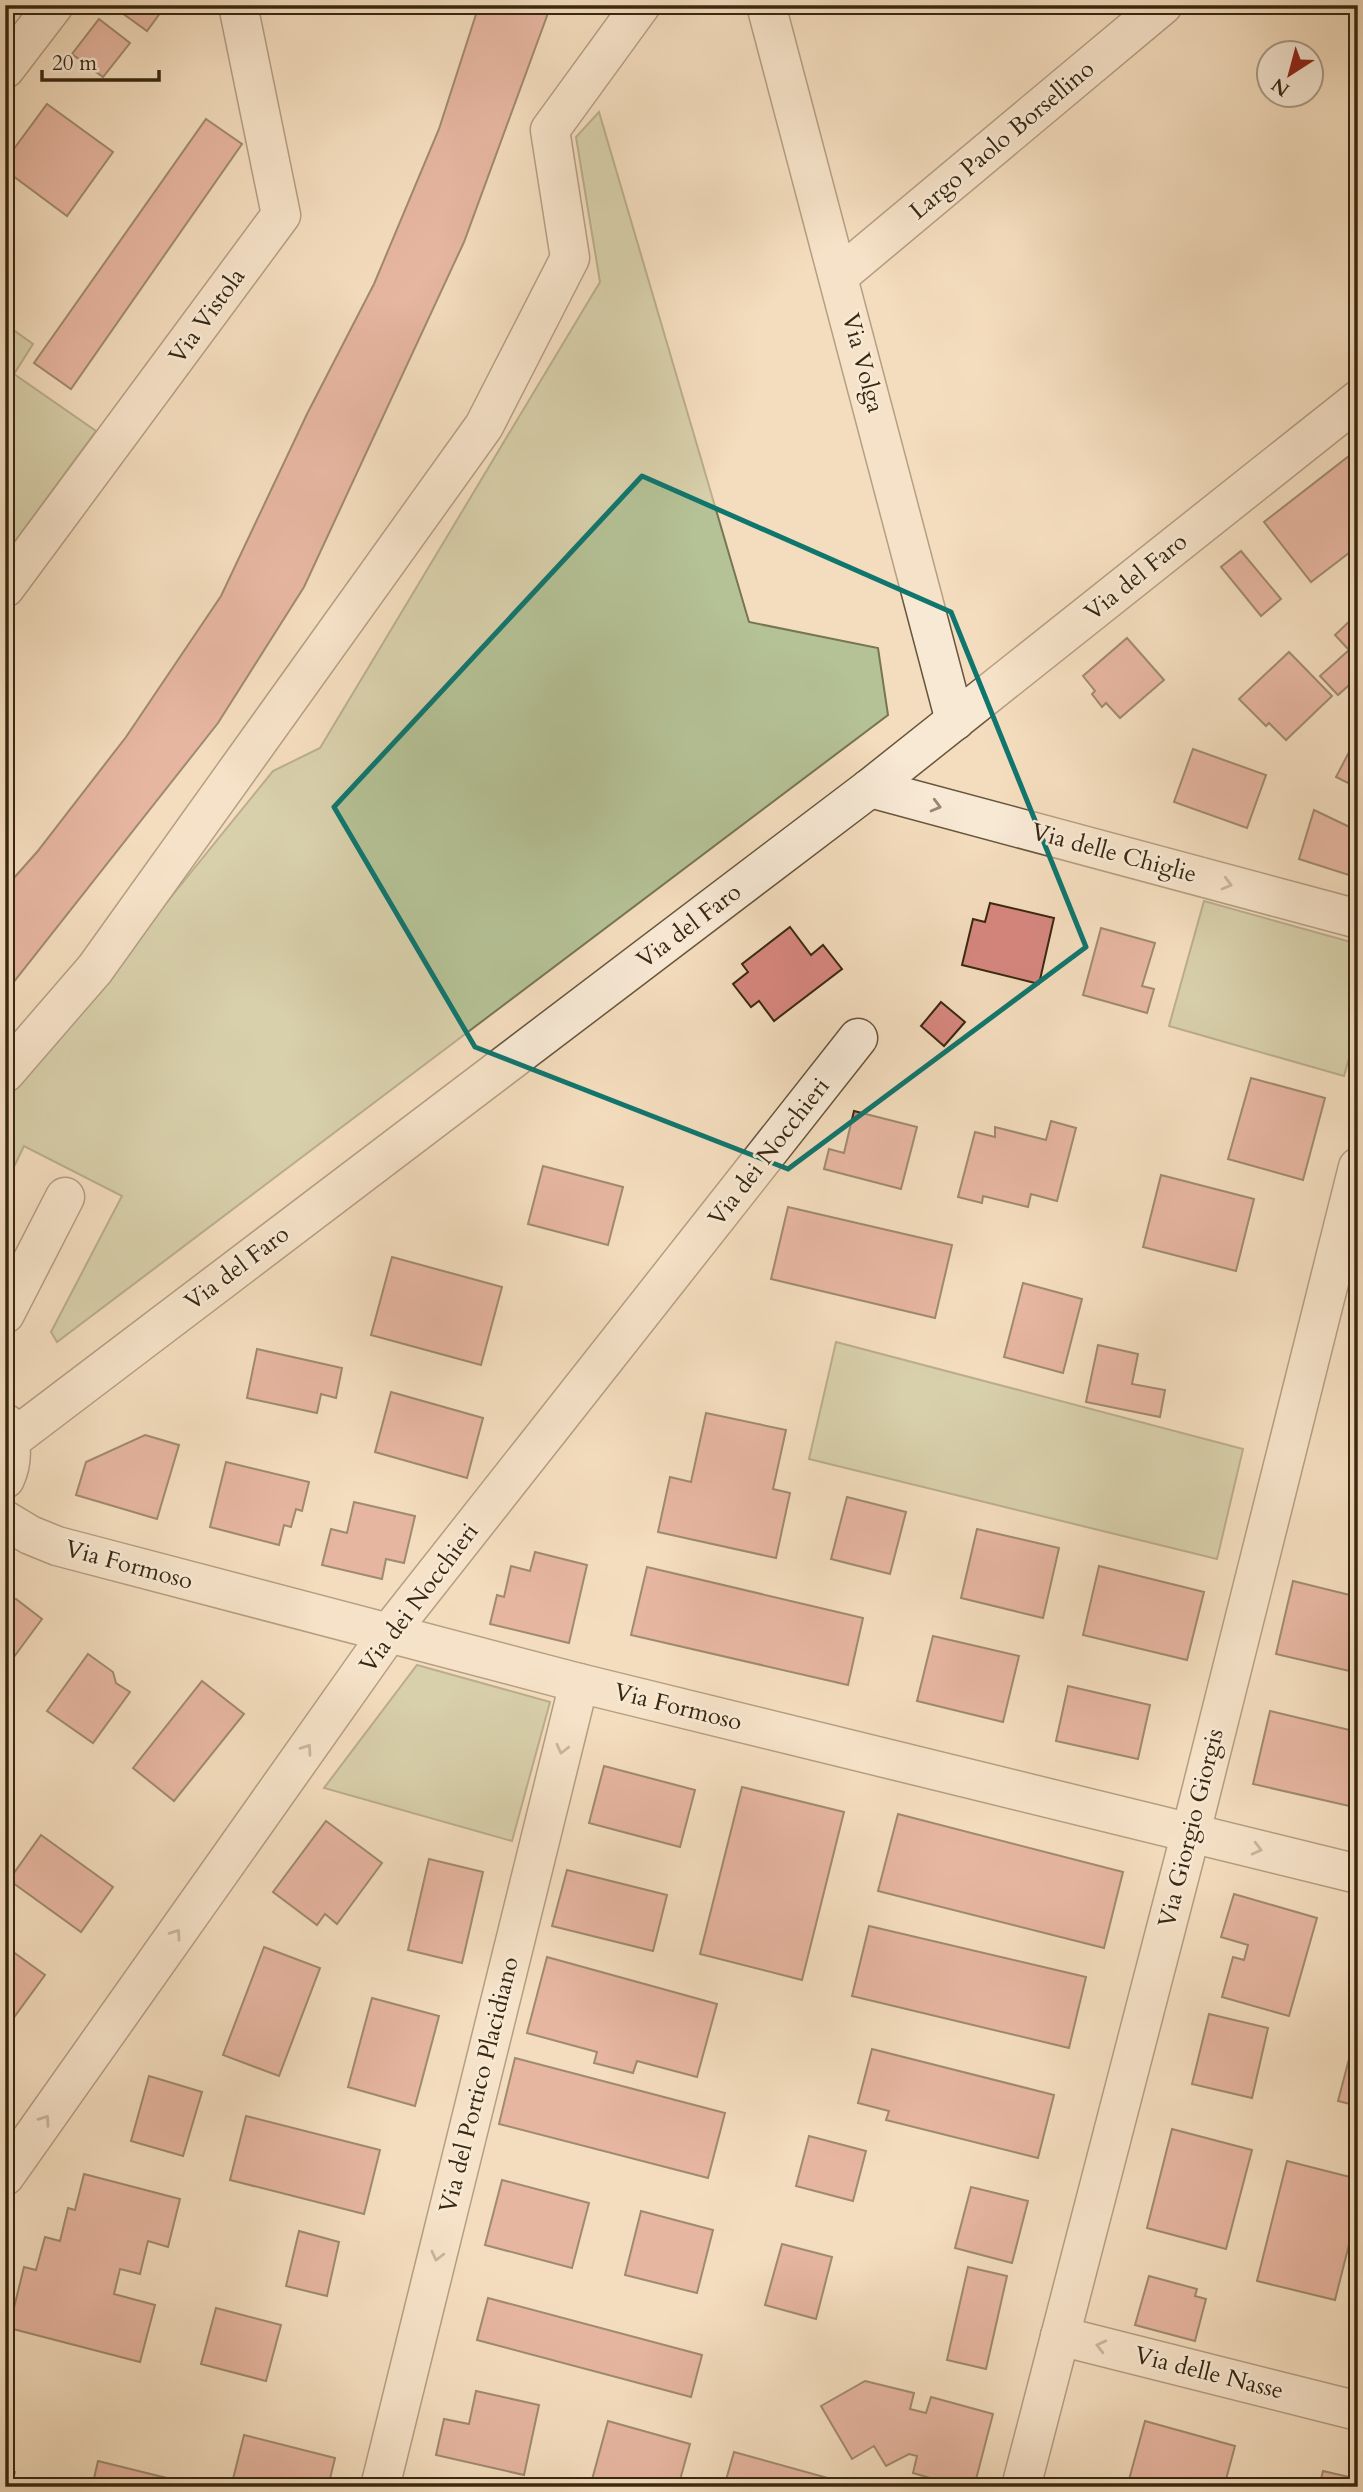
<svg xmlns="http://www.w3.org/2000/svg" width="1363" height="2492" font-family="Cardo,serif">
<rect width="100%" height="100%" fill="#f4ddbe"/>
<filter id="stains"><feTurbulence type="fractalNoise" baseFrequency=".00286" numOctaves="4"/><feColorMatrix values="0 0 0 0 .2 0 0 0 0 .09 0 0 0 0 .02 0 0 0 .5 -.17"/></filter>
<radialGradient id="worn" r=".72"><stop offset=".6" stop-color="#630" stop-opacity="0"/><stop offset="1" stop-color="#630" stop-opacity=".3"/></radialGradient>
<!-- green -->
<g fill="#b5c296" stroke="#767554" stroke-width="2">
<polygon points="599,112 749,622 878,648 888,715 57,1342 51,1332 122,1196 24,1146 5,1185 5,1102 273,771 320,748 600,282 576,137"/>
<polygon points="5,324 33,344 14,374 96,431 5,555"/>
<polygon points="1204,901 1358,944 1358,1026 1344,1076 1169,1026"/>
<polygon points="836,1342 1243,1449 1217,1559 809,1459"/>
<polygon points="417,1665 550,1702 512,1841 324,1788"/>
</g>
<!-- building -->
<g fill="#d7877f" stroke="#382811" stroke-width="2">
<polygon points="111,5 166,5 147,31"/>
<polygon points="479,5 551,5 464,242 304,587 218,723 5,993 5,888 37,852 126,737 221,596 307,414 374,284 439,129"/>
<polygon points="99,19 130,43 103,77 72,54"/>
<polygon points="47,104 113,152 67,216 5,170 5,161"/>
<polygon points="206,119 242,144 71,389 34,363"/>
<polygon points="1349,456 1358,467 1358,546 1311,582 1264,522"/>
<polygon points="1241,551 1281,599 1261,616 1221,567"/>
<polygon points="1358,613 1358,677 1338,695 1320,676 1349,650 1335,635"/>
<polygon points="1127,638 1164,680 1120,718 1106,703 1102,707 1092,694 1095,691 1083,676"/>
<polygon points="1289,652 1332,696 1286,740 1269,723 1266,726 1239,699"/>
<polygon points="1358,735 1358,788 1336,777"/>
<polygon points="1193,749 1266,775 1247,828 1174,802"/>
<polygon points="1314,810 1358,831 1358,878 1299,859"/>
<polygon points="990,903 1054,918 1039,984 962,965 973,919 985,922"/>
<polygon points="790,927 811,955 823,945 842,969 774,1021 759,1001 751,1007 733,984 748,972 742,964"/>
<polygon points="1101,928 1155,943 1142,986 1154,989 1147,1013 1083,995"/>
<polygon points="941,1002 965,1022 944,1046 921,1026"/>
<polygon points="1251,1078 1325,1098 1303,1180 1228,1159"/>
<polygon points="854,1111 917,1127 901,1189 824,1169 829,1149 844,1153"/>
<polygon points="1051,1121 1076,1128 1057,1201 1031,1194 1028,1207 983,1196 982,1203 958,1197 975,1132 995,1137 995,1127 1046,1140"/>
<polygon points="543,1166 623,1187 608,1245 528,1224"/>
<polygon points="1161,1175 1254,1199 1236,1271 1143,1247"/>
<polygon points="788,1207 952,1245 935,1318 771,1279"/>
<polygon points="392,1257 502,1287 481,1365 371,1335"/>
<polygon points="1023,1283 1082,1299 1063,1373 1004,1357"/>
<polygon points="1098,1345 1138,1354 1132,1384 1165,1390 1160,1417 1086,1402"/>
<polygon points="257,1349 342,1368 336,1398 321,1394 317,1413 247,1398"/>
<polygon points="391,1392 483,1418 467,1478 375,1452"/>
<polygon points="706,1413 786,1430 773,1489 790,1493 776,1558 658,1532 670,1477 691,1482"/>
<polygon points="145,1435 179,1445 157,1519 76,1495 86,1462"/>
<polygon points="226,1462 309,1482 302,1511 296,1509 291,1527 284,1525 279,1545 210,1527"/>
<polygon points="847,1497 906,1512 890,1574 831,1559"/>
<polygon points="354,1502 415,1516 404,1563 386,1559 382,1579 322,1565 331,1529 347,1533"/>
<polygon points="977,1529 1059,1548 1043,1618 961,1598"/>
<polygon points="535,1552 587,1565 569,1643 490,1624 497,1595 504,1597 511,1566 530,1571"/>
<polygon points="1099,1566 1204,1592 1187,1660 1083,1635"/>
<polygon points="647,1567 863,1618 848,1685 631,1635"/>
<polygon points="1293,1581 1358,1597 1358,1673 1276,1654"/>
<polygon points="5,1599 16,1599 42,1619 5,1669"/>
<polygon points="933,1636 1019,1656 1003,1722 917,1701"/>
<polygon points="88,1654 113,1672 116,1683 130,1692 93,1743 47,1711"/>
<polygon points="202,1681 244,1714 174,1801 133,1768"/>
<polygon points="1068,1686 1150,1705 1138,1759 1056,1741"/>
<polygon points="1270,1711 1358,1732 1358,1808 1253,1784"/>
<polygon points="604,1766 695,1790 680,1847 589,1823"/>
<polygon points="742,1787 844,1812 802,1980 700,1954"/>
<polygon points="898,1814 1123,1872 1104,1948 878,1891"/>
<polygon points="326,1821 382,1863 337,1924 325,1914 317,1925 273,1892"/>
<polygon points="41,1835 113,1887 81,1932 9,1880"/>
<polygon points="429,1859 483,1872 462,1963 408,1950"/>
<polygon points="567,1870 667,1895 653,1951 552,1926"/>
<polygon points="1234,1894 1317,1918 1289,2016 1222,1997 1233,1957 1244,1960 1248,1945 1221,1937"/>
<polygon points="869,1926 1086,1977 1069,2048 852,1996"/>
<polygon points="5,1946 45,1975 12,2020 5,2015"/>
<polygon points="264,1947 320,1968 279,2076 223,2055"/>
<polygon points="547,1957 717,2004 697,2077 637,2061 633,2073 594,2063 597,2052 527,2033"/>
<polygon points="372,1998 439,2016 415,2106 348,2087"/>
<polygon points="1209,2014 1268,2028 1252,2098 1192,2084"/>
<polygon points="1358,2025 1358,2106 1338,2101"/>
<polygon points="872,2049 1054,2095 1038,2158 886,2120 889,2111 858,2103"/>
<polygon points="515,2058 725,2113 708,2178 499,2124"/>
<polygon points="149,2076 202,2092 183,2156 131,2141"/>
<polygon points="246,2116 380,2150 364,2214 230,2180"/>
<polygon points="1172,2129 1252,2150 1226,2249 1147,2228"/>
<polygon points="809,2136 866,2151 853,2201 796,2186"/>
<polygon points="1287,2161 1358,2179 1358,2209 1335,2300 1257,2281"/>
<polygon points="84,2174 180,2199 168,2247 148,2241 140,2274 120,2269 114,2294 155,2305 140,2362 9,2328 24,2267 36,2270 45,2237 60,2241 68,2208 75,2210"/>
<polygon points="502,2180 589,2203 572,2268 485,2245"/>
<polygon points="971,2187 1028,2201 1012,2263 955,2248"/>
<polygon points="641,2211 713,2230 697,2293 625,2275"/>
<polygon points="299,2231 339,2242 327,2296 286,2286"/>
<polygon points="782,2244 832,2257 816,2319 765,2305"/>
<polygon points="968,2267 1007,2276 986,2369 947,2360"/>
<polygon points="1149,2276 1197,2289 1195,2296 1206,2299 1195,2341 1135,2325"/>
<polygon points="488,2298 702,2355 691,2397 477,2340"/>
<polygon points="216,2308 281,2325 266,2381 201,2364"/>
<polygon points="865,2381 914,2393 910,2409 926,2413 931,2397 993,2414 974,2487 961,2487 913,2473 917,2456 909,2454 886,2466 874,2446 852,2459 821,2406"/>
<polygon points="476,2391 539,2405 524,2475 436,2455 444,2419 469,2424"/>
<polygon points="608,2421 690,2444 678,2487 590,2487"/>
<polygon points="1145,2421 1235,2446 1224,2487 1127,2487"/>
<polygon points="244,2435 335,2458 328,2487 231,2487"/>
<polygon points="734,2452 860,2487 724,2487"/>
<polygon points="98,2461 179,2481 177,2487 92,2487"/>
<polygon points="5,2470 15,2472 11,2486 17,2487 5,2487"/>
<polygon points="1323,2471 1358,2479 1358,2487 1319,2487"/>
</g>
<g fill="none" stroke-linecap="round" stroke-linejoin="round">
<!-- minor casing -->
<g stroke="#67553c" stroke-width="41">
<g id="minor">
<polyline points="766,5 955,721"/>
<polyline points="5,69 54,5"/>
<polyline points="840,275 1163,5"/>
<polyline points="5,588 281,215 238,5"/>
<polyline points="870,788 1358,919"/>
<polyline points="5,1073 95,969 484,426 570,258 550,130 641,5"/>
<polyline points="5,1314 65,1197"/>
<path d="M5,1423C12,1442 14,1460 5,1479"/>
<polyline points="11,1440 870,788 1358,400"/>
<polyline points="5,1520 30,1535 57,1546 579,1683 1358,1874"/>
<polyline points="5,2176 388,1634 858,1038"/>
<polyline points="1060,2336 1358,2411"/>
<polyline points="380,2487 579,1683"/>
<polyline points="1021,2487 1191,1832 1358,1167"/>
</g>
</g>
<!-- minor -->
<use href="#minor" stroke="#f8e9d5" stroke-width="38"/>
</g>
<!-- one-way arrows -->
<defs><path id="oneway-chevron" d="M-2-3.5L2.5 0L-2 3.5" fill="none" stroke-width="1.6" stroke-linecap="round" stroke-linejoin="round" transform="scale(1.75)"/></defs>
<g stroke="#988873">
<use href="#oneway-chevron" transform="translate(936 806) rotate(15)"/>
<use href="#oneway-chevron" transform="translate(1227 884) rotate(15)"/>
<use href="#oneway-chevron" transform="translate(307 1749) rotate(-55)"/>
<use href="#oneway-chevron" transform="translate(562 1749) rotate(104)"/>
<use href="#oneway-chevron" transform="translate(1257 1849) rotate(14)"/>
<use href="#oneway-chevron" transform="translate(176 1934) rotate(-55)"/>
<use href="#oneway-chevron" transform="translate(45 2120) rotate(-55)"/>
<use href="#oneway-chevron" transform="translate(437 2256) rotate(104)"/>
<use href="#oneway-chevron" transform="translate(1101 2346) rotate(-166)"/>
</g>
<!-- marked area -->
<path d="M0 0H1363V2492H0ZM642,476L951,612L1086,947L788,1169L475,1047L334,807Z" fill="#f4ddbe" fill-opacity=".55" fill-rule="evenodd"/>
<path fill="none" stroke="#0f766e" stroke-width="5" stroke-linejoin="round" d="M642,476L951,612L1086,947L788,1169L475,1047L334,807Z"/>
<g text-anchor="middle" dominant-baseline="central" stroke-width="5" stroke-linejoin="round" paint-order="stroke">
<!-- street labels -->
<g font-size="24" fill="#382811" stroke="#f8e9d5">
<text transform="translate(1002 140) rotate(-40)">Largo Paolo Borsellino</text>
<text transform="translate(207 316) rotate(-54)">Via Vistola</text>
<text transform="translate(863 363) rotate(75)">Via Volga</text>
<text transform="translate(1136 577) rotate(-39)">Via del Faro</text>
<text transform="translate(1114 853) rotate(15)">Via delle Chiglie</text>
<text transform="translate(689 926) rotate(-37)">Via del Faro</text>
<text transform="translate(769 1152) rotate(-52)">Via dei Nocchieri</text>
<text transform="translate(237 1268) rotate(-37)">Via del Faro</text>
<text transform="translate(129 1565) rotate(15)">Via Formoso</text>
<text transform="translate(419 1598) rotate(-53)">Via dei Nocchieri</text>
<text transform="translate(678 1707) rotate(14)">Via Formoso</text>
<text transform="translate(1191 1828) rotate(-76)">Via Giorgio Giorgis</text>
<text transform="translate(479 2085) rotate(-76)">Via del Portico Placidiano</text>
<text transform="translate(1209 2373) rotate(14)">Via delle Nasse</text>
</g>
</g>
<!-- margin -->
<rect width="1363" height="2492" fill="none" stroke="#f4ddbe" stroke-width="28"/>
<rect x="7" y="7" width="1349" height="2478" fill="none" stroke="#382811" stroke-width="3.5"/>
<rect x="14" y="14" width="1335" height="2464" fill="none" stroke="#382811" stroke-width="2"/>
<!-- north arrow -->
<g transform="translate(1290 74) rotate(216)"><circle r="33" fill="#f8e9d5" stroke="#ab9c87" stroke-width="2"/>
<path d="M0-5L12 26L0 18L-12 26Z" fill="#8f2418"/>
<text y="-10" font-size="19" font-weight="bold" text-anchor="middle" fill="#382811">N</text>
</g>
<!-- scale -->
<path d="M42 70v10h117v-10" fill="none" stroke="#382811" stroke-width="3.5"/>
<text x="52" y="70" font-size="21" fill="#382811" stroke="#f8e9d5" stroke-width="5" paint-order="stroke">20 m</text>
<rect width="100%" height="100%" filter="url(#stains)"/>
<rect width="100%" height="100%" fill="url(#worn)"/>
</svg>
